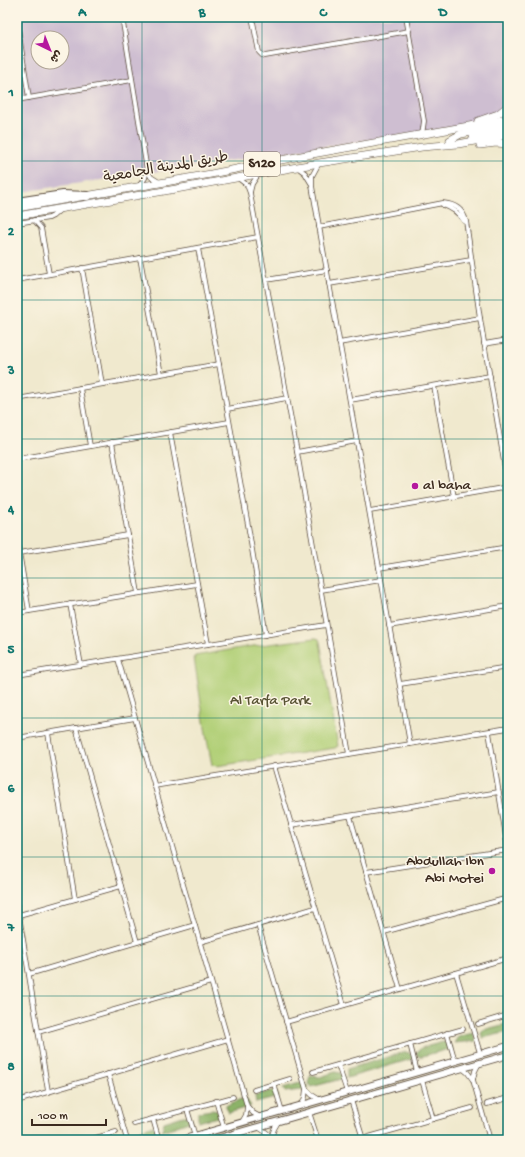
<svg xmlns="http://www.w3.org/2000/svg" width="525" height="1157" font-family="'Gochi Hand','Playpen Sans Arabic',sans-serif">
<rect width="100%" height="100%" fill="#fcf5e5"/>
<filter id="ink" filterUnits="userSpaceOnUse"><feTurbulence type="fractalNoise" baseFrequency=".025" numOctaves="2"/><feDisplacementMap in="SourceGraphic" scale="8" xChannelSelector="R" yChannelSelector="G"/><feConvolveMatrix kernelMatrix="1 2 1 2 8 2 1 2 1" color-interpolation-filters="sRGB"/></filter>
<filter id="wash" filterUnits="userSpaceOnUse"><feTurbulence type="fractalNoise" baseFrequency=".012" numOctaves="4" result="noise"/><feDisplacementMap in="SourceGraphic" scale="16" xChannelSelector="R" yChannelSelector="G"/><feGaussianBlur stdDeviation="0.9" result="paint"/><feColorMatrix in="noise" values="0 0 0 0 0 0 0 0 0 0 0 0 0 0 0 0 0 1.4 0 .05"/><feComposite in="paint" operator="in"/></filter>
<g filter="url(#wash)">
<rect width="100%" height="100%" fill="#f0e9ce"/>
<!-- industrial -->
<path fill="#cebed1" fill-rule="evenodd" d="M17,17H508V112L491,122L47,188L17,193ZM38,38H62V62H38Z"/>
<!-- green -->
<polygon fill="#b0cf76" stroke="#767c4a" points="316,638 319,639 320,642 338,746 335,748 217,766 212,765 206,734 194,658 195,656 246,647"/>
<!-- forest -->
<g fill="#8cb267" stroke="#646e42">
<polygon points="506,1024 508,1024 508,1032 483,1038 481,1034 483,1030"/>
<polygon points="473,1033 477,1041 454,1043 458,1037"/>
<polygon points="443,1042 448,1043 453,1048 419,1057 416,1053 421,1048"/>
<polygon points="405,1052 410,1053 415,1058 347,1078 347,1069"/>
<polygon points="335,1072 340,1073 345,1078 311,1087 308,1083 310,1076 320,1077"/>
<polygon points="300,1083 305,1084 309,1089 285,1092 283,1088"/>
<polygon points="270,1091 275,1091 279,1097 256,1103 255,1096"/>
<polygon points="241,1099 247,1100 251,1106 228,1113 225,1106"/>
<polygon points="212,1110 217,1111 221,1116 198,1122 198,1112"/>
<polygon points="183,1116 188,1116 192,1121 162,1131 164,1122"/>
<polygon points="151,1126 156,1127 161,1132 133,1139 133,1132"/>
</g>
</g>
<g filter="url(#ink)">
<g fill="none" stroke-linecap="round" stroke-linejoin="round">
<!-- street casing -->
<g stroke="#564738" stroke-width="5.5">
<g id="street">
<polyline points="122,17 147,170 151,177 159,182"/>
<polyline points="252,17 259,52 262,55 265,56 409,31"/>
<polyline points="406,17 424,121 422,135"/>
<polyline points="17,22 29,98"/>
<polyline points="17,100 132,80"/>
<polyline points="319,163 312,176 312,186 410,744"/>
<polyline points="297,167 305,173 311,183"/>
<polyline points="238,178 247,185 250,193 297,452 349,754"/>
<polyline points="139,186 145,178 147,170"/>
<polyline points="250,192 252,184 258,175"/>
<path d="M443,205C453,208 459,213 464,221"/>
<polyline points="34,220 41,228 49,274"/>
<polyline points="17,223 49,218 53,216 61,209"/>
<path d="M319,227L443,203C455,204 463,209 466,221L480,318L508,486"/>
<polyline points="198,248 248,525 266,635"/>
<polyline points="140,258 161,374"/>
<polyline points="82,268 102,384"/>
<polyline points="17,280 258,237"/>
<polyline points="266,280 327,270"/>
<polyline points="329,284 471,260"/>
<polyline points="339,343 480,318"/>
<polyline points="484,344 508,340"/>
<polyline points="434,386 454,497"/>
<polyline points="80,388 90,446"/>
<polyline points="17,399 219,364"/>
<polyline points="350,400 490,376"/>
<polyline points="227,409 287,398"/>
<polyline points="170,432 208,644"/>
<polyline points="112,442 138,593"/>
<polyline points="297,452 357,441"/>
<polyline points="17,459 229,422"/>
<polyline points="370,511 508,487"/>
<polyline points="17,540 29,611"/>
<polyline points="19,553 128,535"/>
<polyline points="379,568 508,547"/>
<polyline points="321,590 381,580"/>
<polyline points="70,604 81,665"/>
<polyline points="17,613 197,584"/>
<polyline points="389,626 508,606"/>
<polyline points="118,659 247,1106 253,1113 260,1117"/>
<polyline points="17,675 326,625"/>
<polyline points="400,684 508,667"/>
<polyline points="76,728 137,942"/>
<polyline points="489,732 508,849"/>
<polyline points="48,733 75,899"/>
<polyline points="17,738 135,718"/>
<polyline points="274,766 344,1005"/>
<polyline points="154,786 508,728"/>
<polyline points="350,816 400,989"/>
<polyline points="291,825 499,792"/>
<polyline points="366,872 508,850"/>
<polyline points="17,903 48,1091"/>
<polyline points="19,915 121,886"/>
<polyline points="258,925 306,1089 305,1097 302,1105"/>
<polyline points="384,932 508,898"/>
<polyline points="200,942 315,908"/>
<polyline points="456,973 480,1053"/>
<polyline points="29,974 195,925"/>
<polyline points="506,1016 508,1021"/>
<polyline points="286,1022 508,958"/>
<polyline points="478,1024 508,1015"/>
<polyline points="38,1032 211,982"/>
<polyline points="447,1033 455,1061"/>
<polyline points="410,1044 417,1072"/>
<polyline points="338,1065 347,1092"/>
<polyline points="462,1068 468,1073 473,1080 490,1140"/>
<polyline points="313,1072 463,1029"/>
<polyline points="108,1074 127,1140"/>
<polyline points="473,1079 475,1071 479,1063"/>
<polyline points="422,1080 433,1119"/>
<polyline points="274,1084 282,1111"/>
<polyline points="306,1089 312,1095 320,1100"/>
<polyline points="254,1090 290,1079"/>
<polyline points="351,1100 363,1139"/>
<polyline points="17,1101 228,1039"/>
<polyline points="216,1101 224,1128"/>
<polyline points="487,1104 508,1098"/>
<polyline points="187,1109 195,1136"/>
<polyline points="309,1112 318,1140"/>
<polyline points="153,1119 159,1140"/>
<polyline points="242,1122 246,1115 247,1107"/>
<polyline points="134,1124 233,1097"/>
<polyline points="258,1127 267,1133 272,1140"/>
<polyline points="271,1138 274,1129 278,1122"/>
<polyline points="89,1140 116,1132"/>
<polyline points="358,1140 472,1108"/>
</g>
</g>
<!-- secondary casing -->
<g stroke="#564738" stroke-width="8">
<g id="secondary">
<polyline points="181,1140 508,1046"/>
<polyline points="213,1140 508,1055"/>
</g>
</g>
<!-- primary casing -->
<g stroke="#564738" stroke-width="8">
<g id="primary">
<polyline points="478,121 498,114 508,106"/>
<polyline points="473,136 506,131"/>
<polyline points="450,140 461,134 508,125"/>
<polyline points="480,145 496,143 508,144"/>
<polyline points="17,208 211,174 301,156 508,119"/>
<polyline points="17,216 176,189 319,163 422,147 458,144 508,135"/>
</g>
</g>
<!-- highway casing -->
<g stroke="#564738" stroke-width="10">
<polyline id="highway" points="17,202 63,195 87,196"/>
</g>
<!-- street -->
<use href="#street" stroke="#fff" stroke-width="4"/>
<!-- secondary -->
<use href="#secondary" stroke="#fff" stroke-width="6"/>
<!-- primary -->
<use href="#primary" stroke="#fff" stroke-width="7"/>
<!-- highway -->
<use href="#highway" stroke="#fff" stroke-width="8"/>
</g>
</g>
<!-- grid -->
<path fill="none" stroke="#0f766e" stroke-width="1" stroke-opacity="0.55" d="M142,17V1140M262,17V1140M383,17V1140M17,161H508M17,300H508M17,439H508M17,578H508M17,718H508M17,857H508M17,996H508"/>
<!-- markers -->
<g fill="#b5179e" stroke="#fcf5e5" stroke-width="1.5">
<circle cx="415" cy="486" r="4"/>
<circle cx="492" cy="871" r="4"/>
</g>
<g text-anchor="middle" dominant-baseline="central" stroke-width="3" stroke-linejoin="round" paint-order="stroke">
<!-- shield labels -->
<rect fill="#fcf5e5" stroke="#75675a" stroke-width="1" x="244" y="152" width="36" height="24" rx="3"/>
<g font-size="14" font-weight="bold" fill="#3b2a1e">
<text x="262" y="164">S120</text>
</g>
<!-- street labels -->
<g font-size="15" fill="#3b2a1e" stroke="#fcf5e5">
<text transform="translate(166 168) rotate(-10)">طريق المدينة الجامعية</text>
</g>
<!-- poi labels -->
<g font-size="15" fill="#3b2a1e" stroke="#fcf5e5" text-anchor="start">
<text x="423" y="486">al baha</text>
<text x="484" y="862" text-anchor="end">Abdullah Ibn<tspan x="484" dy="17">Abi Motei</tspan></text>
</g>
<!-- park labels -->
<g font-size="15" fill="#585334" stroke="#fcf5e5">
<text x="270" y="701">Al Tarfa Park</text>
</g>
</g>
<!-- margin -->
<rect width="525" height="1157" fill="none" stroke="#fcf5e5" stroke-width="44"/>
<!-- north arrow -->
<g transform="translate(50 50) rotate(137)"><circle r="19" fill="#fcf5e5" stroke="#afa495"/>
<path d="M0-3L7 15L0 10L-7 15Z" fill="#b5179e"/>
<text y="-6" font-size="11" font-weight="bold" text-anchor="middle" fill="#3b2a1e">ش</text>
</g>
<!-- scale -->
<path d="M32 1119v6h74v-6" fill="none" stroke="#3b2a1e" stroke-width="2"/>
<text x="38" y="1119" font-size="12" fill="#3b2a1e" stroke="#fcf5e5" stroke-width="3" paint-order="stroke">100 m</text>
<rect x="22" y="22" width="481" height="1113" fill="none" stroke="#0f766e" stroke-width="1.5"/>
<g font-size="13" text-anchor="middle" font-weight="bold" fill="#0f766e">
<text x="82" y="16">A</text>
<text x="202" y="16">B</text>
<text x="323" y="16">C</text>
<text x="443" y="16">D</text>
<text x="11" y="96">1</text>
<text x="11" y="235">2</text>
<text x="11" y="374">3</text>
<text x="11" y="513">4</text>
<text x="11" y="653">5</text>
<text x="11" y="792">6</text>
<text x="11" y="931">7</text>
<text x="11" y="1070">8</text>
</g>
</svg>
